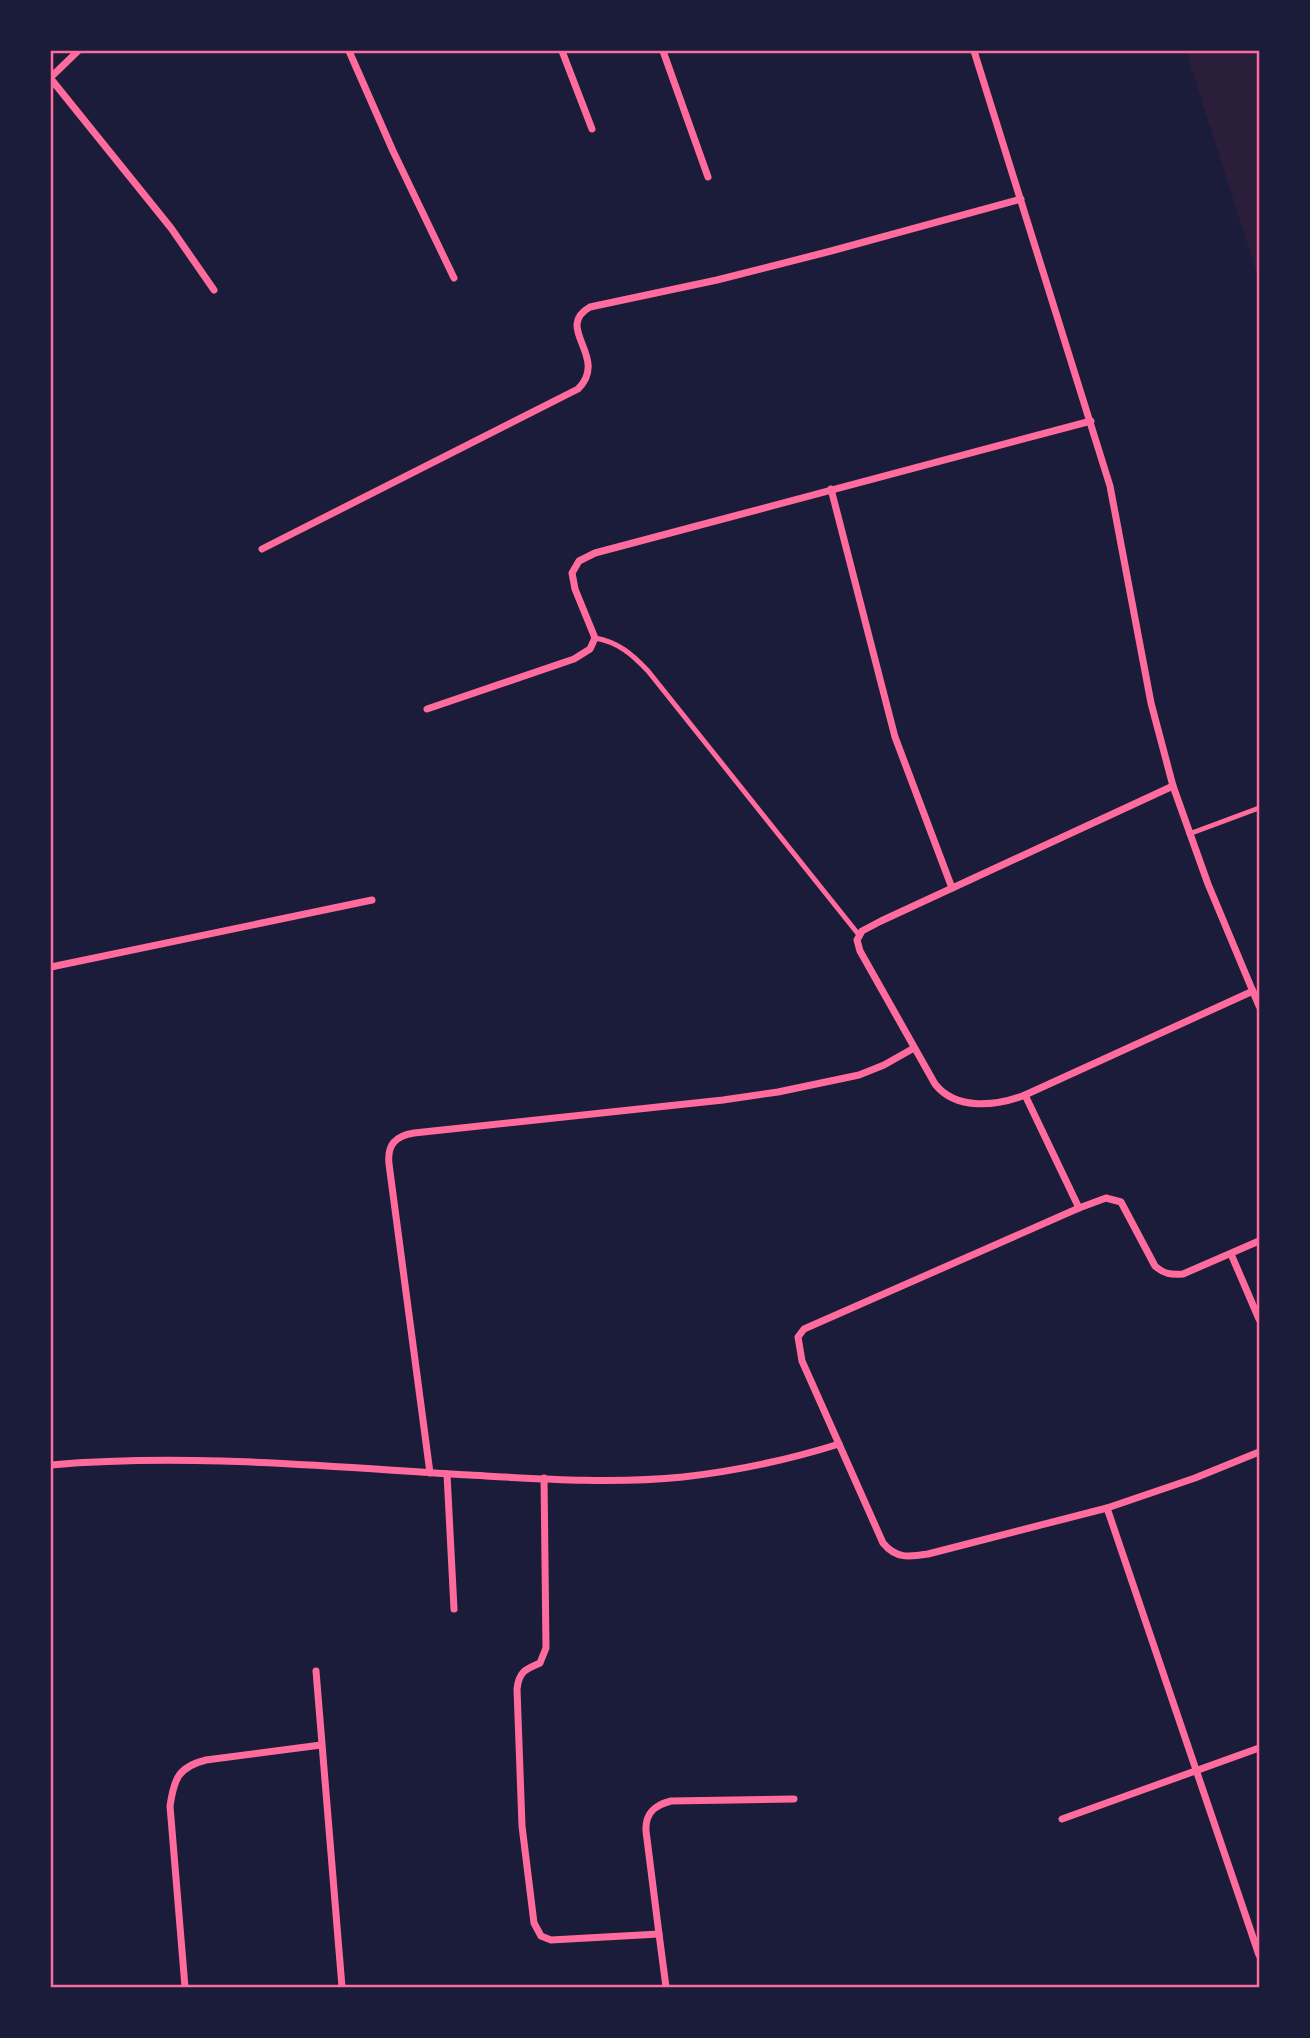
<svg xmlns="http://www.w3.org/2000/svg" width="1310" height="2038" font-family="'Exo 2',sans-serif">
<rect width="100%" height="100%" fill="#1b1b3a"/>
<!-- green -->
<polygon fill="#2a1e3b" points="1186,51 1259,51 1259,280"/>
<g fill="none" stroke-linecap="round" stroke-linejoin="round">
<!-- service -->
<g stroke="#ff6b9d" stroke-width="5">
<path d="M595,638C618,642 632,654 648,671L859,935"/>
<polyline points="1189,834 1259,808"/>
</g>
<!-- minor -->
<g stroke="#ff6b9d" stroke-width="7">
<polyline points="349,51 393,151 454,278"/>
<polyline points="562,51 592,129"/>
<polyline points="663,51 708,177"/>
<polyline points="974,51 1110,486 1151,703 1173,786 1208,884 1259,1006"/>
<polyline points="51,77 78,51"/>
<polyline points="51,79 171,228 214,290"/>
<polyline points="831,489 895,737 952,888"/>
<path d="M262,549L578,389C610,357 553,328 590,307L717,280L831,251L1021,199"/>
<polyline points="427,709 574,659 590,649 595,638 575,589 572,573 579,561 595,553 1091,421"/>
<path d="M1173,786L881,921L862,931L857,940L860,951L935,1084C956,1111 997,1106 1025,1095L1253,991"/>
<polyline points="51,967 372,900"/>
<path d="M1025,1095L1079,1208L1106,1198L1121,1202L1155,1266C1164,1274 1171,1275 1183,1274L1259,1241"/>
<polyline points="1231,1254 1259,1319"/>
<polyline points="839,1444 802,1361 798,1337 804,1329 1079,1208"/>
<polyline points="1259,1452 1195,1478 1107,1508 1259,1955"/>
<path d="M51,1465C190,1453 331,1467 470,1475C541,1479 613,1484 683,1477C736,1471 788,1460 839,1444L883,1543C896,1559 909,1557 928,1554L1107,1508"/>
<path d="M430,1473L389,1164C387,1145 395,1136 414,1133L723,1100L778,1092L859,1075L884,1065L914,1048"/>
<polyline points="447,1474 454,1609"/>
<path d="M544,1478L546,1648L540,1663C526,1669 519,1671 517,1689L522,1826L534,1923L541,1936L551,1940L659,1934L666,1987"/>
<polyline points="316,1671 342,1987"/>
<polyline points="1062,1819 1259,1748"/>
<path d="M659,1934L646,1831C645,1813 655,1805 671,1801L794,1799"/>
<path d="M185,1987L170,1806C174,1779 178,1767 206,1760L321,1745"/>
</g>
</g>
<!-- border -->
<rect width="1310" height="2038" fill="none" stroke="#1b1b3a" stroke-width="105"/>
<rect x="52" y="52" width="1206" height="1934" fill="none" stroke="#ff6b9d" stroke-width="2.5"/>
</svg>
